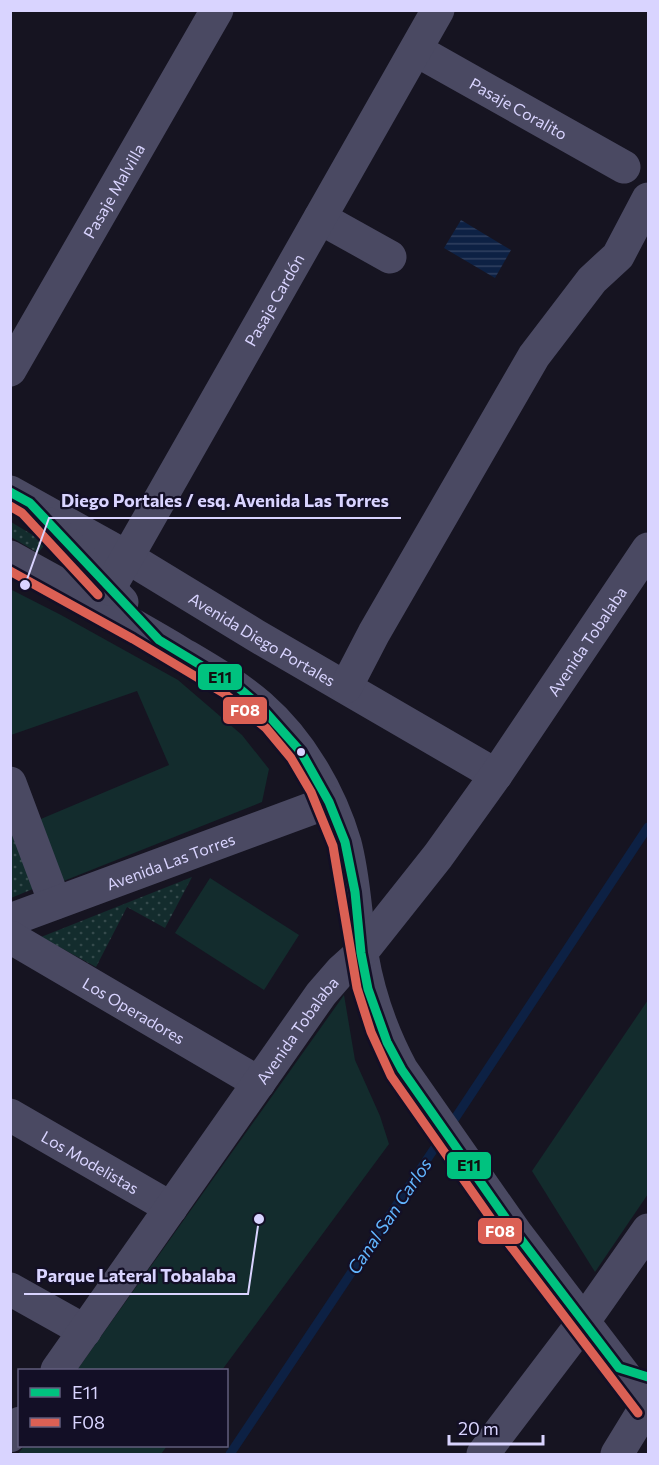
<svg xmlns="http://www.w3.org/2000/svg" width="659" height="1465" font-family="Commissioner,sans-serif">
<defs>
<pattern id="grass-dots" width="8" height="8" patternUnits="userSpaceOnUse" patternTransform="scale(1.5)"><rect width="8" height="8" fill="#132c2d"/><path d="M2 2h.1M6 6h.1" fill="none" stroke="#354a4c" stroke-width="1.8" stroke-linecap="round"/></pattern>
<pattern id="water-rules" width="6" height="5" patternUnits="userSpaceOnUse" patternTransform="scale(1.5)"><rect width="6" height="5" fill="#0d2144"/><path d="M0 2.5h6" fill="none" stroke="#304060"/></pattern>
</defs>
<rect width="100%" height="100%" fill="#161421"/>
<!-- grass -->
<g fill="url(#grass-dots)">
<polygon points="11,522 46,543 38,553 11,537"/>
<polygon points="19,831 40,886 11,898 11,834"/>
<polygon points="192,877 165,928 127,907 96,967 41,937"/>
</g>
<!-- green -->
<g fill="#132c2d">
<polygon points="10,589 61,615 178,680 242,735 269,769 262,802 56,884 36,821 169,765 137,691 11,735"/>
<polygon points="210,878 299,935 264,990 175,933"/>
<polygon points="344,995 355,1060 380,1116 389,1144 222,1370 77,1370"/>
<polygon points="648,1000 648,1194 595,1272 532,1171"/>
<polygon points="24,1446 167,1446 161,1454 18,1454"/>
</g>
<!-- water -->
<polygon fill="url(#water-rules)" points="461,220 511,250 495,278 444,248"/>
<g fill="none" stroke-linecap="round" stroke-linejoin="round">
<!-- stream -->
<g stroke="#0d2144" stroke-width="9">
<polyline points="450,1126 648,827"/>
<polyline points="230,1454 442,1137"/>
</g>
<!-- minor -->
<g stroke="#4a4962" stroke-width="33">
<path id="s1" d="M416,50L624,167"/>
<polyline points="320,218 390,257"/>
<path id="s2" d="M10,370L217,10"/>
<path id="s3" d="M10,492L127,557L255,635L496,775"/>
<polyline points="49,524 122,602"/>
<path d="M10,557C67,589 125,619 181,653C208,669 236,685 260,706C300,741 330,792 345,843C355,880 355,917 362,955C369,996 382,1033 402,1070L516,1233L648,1406"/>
<path id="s4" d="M109,589L438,10"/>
<polyline points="346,687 374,633 534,356 592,280 618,256 648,199"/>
<polyline points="10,783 55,903"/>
<path id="s5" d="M10,920L329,802"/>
<path id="s6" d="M10,937L259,1083"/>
<path id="s7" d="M10,1115L171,1208"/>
<polyline points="10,1289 85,1331"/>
<path id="s8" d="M57,1370L321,994L341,971L361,953L438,856L496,775L648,549"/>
<polyline points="10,1436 20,1423"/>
<polyline points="483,1454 584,1321 648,1230"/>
<polyline points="617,1454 647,1405"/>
</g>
<!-- bus-1 casing -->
<g stroke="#130f26" stroke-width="14">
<polyline id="bus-1" points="10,492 30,503 159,640 240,689 261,707 301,752 329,802 345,842 355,892 361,953 368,989 387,1042 402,1070 516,1233 619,1368 648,1377"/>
</g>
<!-- bus-2 casing -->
<g stroke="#130f26" stroke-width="14">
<g id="bus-2">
<polyline points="10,506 22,513 98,595"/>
<polyline points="10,571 133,639 225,694 266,728 291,758 311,792 333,846 357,988 371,1032 391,1076 506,1240 638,1413"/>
</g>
</g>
<!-- bus-1 -->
<use href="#bus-1" stroke="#00c27f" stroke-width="9"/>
<!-- bus-2 -->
<use href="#bus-2" stroke="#db6054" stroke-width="9"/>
</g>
<!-- markers -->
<circle fill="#d9d4ff" stroke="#130f26" stroke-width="2" cx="301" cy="752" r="5"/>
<g text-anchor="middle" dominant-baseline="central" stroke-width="4.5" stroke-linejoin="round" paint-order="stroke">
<!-- street labels -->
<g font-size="16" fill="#d9d4ff" stroke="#130f26">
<text stroke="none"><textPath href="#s1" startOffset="118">Pasaje Coralito</textPath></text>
<text stroke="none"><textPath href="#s2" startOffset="207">Pasaje Malvilla</textPath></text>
<text stroke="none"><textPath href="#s4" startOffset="333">Pasaje Cardón</textPath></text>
<text stroke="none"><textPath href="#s3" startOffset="292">Avenida Diego Portales</textPath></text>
<text stroke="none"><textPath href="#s8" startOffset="902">Avenida Tobalaba</textPath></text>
<text stroke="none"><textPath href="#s5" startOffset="171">Avenida Las Torres</textPath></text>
<text stroke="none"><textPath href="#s6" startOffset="144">Los Operadores</textPath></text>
<text stroke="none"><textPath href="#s8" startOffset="416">Avenida Tobalaba</textPath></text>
<text stroke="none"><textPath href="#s7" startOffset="93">Los Modelistas</textPath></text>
</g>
<!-- water labels -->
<g font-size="18" font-style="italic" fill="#62b6ff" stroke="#130f26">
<text transform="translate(389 1216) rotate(-56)">Canal San Carlos</text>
</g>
</g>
<!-- callouts -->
<path fill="none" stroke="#d9d4ff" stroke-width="2" d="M25 585L49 518H401M259 1219L248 1294H24"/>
<g fill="#d9d4ff" stroke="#130f26" stroke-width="2">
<circle cx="25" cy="585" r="6"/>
<circle cx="259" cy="1219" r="6"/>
</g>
<g font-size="18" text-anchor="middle" font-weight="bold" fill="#d9d4ff" stroke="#130f26" stroke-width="4.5" stroke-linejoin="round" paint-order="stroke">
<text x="225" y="507">Diego Portales / esq. Avenida Las Torres</text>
<text x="136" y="1282">Parque Lateral Tobalaba</text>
</g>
<g stroke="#130f26" stroke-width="2">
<rect x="197" y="663" width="46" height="28" rx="6" fill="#00c27f"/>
<rect x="222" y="696" width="46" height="29" rx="6" fill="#db6054"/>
<rect x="446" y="1151" width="46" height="29" rx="6" fill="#00c27f"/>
<rect x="477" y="1217" width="46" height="28" rx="6" fill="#db6054"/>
</g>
<g font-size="16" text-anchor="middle" font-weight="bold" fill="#fff">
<text x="245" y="716">F08</text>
<text x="500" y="1237">F08</text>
</g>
<g font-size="16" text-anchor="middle" font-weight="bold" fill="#111">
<text x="220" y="683">E11</text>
<text x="469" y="1171">E11</text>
</g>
<!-- border -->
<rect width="659" height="1465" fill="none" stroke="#d9d4ff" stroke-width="24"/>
<!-- legend -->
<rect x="18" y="1369" width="210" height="78" fill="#130f26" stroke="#625e7d" stroke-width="1.5"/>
<rect x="30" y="1388" width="30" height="9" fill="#00c27f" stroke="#625e7d" stroke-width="1.5"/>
<text x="72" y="1399" font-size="18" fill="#d9d4ff">E11</text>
<rect x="30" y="1418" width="30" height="9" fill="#db6054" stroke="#625e7d" stroke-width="1.5"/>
<text x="72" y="1429" font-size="18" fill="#d9d4ff">F08</text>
<!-- scale -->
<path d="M449 1435v9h94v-9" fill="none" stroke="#d9d4ff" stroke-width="3"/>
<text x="458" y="1435" font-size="18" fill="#d9d4ff" stroke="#130f26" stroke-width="4.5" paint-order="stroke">20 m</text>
</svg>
